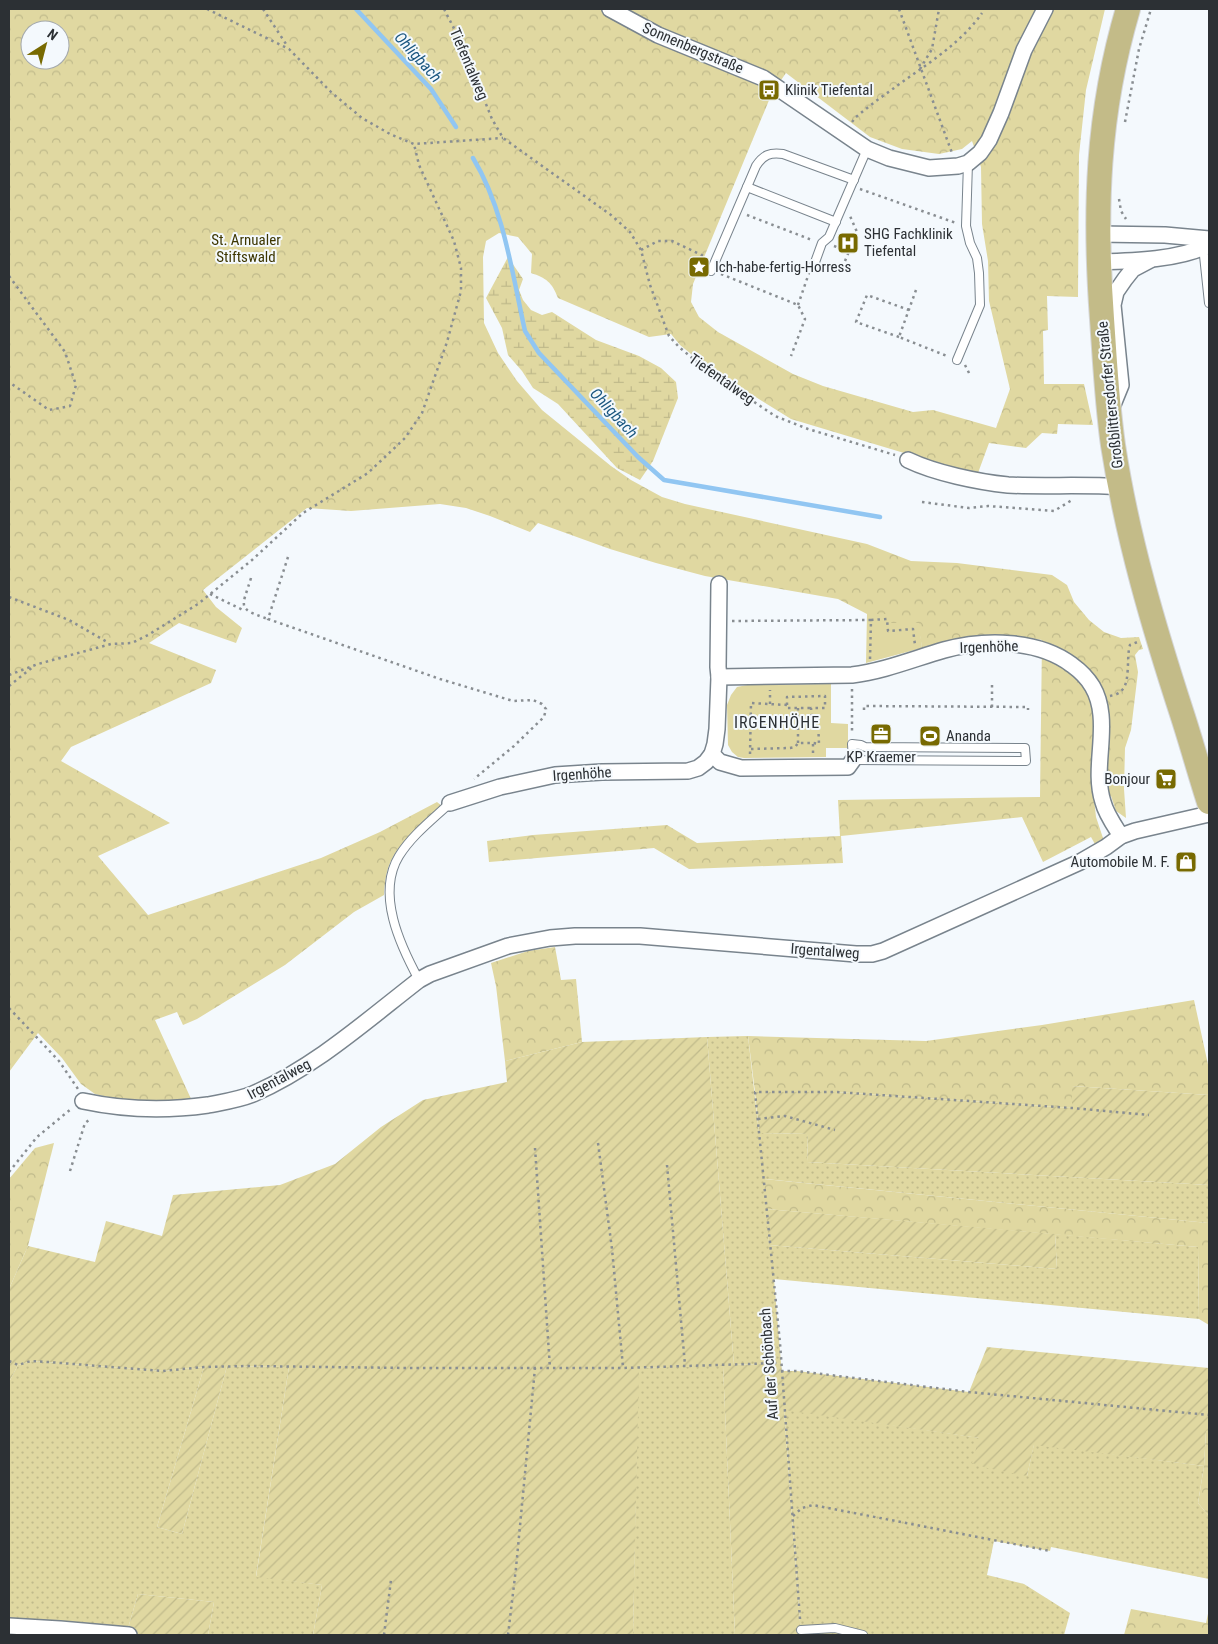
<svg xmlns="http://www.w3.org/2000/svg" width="1218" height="1644" font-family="'Roboto Condensed',sans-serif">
<defs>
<pattern id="grass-dots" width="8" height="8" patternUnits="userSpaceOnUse" patternTransform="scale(1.25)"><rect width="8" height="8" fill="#e0d8a1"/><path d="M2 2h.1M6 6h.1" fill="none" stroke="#c0ba8b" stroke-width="1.8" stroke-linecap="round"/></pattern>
<pattern id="forest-crowns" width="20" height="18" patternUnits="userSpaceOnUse" patternTransform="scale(1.25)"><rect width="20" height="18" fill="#e0d8a1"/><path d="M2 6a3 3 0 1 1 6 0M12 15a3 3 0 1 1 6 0" fill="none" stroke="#c0ba8b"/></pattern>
<pattern id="wetland-marsh" width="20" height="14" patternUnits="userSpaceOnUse" patternTransform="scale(1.25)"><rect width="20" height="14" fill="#e0d8a1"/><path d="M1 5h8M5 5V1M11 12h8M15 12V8" fill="none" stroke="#c0ba8b"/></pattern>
<pattern id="garden-furrows" width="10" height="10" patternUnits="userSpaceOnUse" patternTransform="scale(1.25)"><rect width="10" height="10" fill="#e0d8a1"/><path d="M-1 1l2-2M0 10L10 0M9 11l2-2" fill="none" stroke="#c0ba8b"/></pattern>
</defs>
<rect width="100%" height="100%" fill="#f4f9fd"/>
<!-- grass -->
<g fill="url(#grass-dots)">
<polygon points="748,1036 759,1133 808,1134 807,1162 1209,1185 1208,1223 765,1179 769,1245 1057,1269 1055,1234 1198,1247 1199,1319 774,1279 781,1363 734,1365 707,1037"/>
<polygon points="31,1361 163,1371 204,1367 157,1527 182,1534 227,1366 289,1367 256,1576 322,1585 313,1635 208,1635 214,1602 138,1594 126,1635 9,1626 9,1382 18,1365"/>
<polygon points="723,1365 735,1635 633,1635 638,1368"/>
<polygon points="784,1409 980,1438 1027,1476 1034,1444 1204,1466 1198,1503 1209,1516 1209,1579 1051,1547 1050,1551 994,1541 987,1575 1024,1584 1070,1613 1064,1635 801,1635"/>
</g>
<!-- forest -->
<g fill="url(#forest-crowns)" fill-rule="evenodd">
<path d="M9,9H1105L1086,90L1079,155L1078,297L1047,296L1048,330L1043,331L1044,384H1084L1093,425L1058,424L1057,434L1042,433L1026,448L989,443L978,473L934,462L791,419L706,366L680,345L671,334L649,337L558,298C552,282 546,278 531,273L532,254L518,237L499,233L486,241L483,257L484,323L498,353L517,381L542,410L611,466L631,480L662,497L685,504L867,544L911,561L957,563L1052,575L1067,585L1074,602L1089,620L1104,632L1121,638L1139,637L1143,649L1139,650L1135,655L1138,672L1131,730L1125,748L1124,789L1126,818L1116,811L1111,796L1094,799L1096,817L1103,838L1101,843L1096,846L1091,837L1043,862L1022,817L841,836L843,863L689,869L654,848L489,862L487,841L533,835L667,825L697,843L840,836L838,800L1040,797L1042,640C1002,633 961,635 922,648L918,623H891L890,614H867L838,599L705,576L656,563L610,549L538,523L530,532L490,516L466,508L440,504L351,511L307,508L203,590L216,607L242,628L236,643L179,623L149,643L216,670L211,683L71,747L61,761L170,823L98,856L148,915L321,858L380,832L437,802L442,806C427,821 402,839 393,857C386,869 385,881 384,895L354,912L285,965L197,1019L183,1025L177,1012L155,1020L192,1101L132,1103L95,1094L81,1084L62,1058L38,1033L9,1072ZM30,30H60V60H30ZM786,73L870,137L902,149L939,154L962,149L972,141L981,167L982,224L988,261L989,301L1010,389L996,428L933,410L913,412L823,386L793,374L718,332L699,317L691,302L693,284L772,93Z"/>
<polygon points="555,947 561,980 576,979 582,1042 505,1061 496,986 491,963 528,951"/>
<polygon points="1194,1000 1209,1069 1209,1095 1072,1086 1072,1108 836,1092 755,1092 748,1036 926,1041 1042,1025"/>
<polygon points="54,1143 28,1246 9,1289 9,1179 35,1148"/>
<polygon points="764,1179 1208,1223 1209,1216 1209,1325 1199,1319 1198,1247 766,1209"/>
<polygon points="1206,1430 1209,1430 1209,1516 1198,1503 1204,1466"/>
<polygon points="1131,1609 1206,1623 1209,1609 1209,1635 1124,1635"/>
</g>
<!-- wetland -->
<polygon fill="url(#wetland-marsh)" points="508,257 523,279 519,290 523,300 531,310 542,315 552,312 596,340 639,356 661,368 676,382 678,398 653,461 640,480 617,468 558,404 533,388 522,371 508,355 502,328 486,298"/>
<!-- park -->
<g fill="#e0d8a1">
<polygon points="867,614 891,614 891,623 919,623 922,648 866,663"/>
<polygon points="831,684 831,723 848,724 848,748 826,748 826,757 744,758 738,757 732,752 728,745 727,705 731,695 737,687 747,685"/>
</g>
<!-- garden -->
<g fill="url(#garden-furrows)">
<polygon points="707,1037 734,1365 781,1363 782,1371 797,1371 969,1392 987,1347 1209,1368 1209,1430 1206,1431 1204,1466 1034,1445 1027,1476 987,1468 972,1463 979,1438 784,1410 801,1635 735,1635 723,1366 639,1368 633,1635 313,1635 322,1585 256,1577 289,1367 227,1366 182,1534 157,1527 204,1367 163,1371 31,1361 18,1365 9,1382 9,1289 28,1246 95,1262 106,1221 162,1236 173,1195 280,1185 335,1164 381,1127 423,1100 507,1082 505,1061 582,1042"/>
<polygon points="1072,1086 1209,1095 1209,1185 807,1162 808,1134 759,1133 755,1092 836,1092 1072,1108"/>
<polygon points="766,1209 1055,1234 1057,1269 769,1245"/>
<polygon points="138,1594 214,1602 208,1635 126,1635"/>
</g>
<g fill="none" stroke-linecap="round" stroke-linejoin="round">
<!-- stream -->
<g stroke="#91c6f2" stroke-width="4.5">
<polyline points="356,9 431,89 456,127"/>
<path d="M473,158C504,209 512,273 525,331L539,353L638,457L664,480L880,517"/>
</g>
<!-- service casing -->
<g stroke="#79848d" stroke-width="10">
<g id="service">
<polyline points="747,187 836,222"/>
<polyline points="1203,246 1209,303"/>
<polyline points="814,265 822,243 829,237 867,149"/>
<path d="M711,271L756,166C763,155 770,152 783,154L854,180"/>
<polyline points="957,360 980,305 979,273 977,258 970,243 966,226 968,163"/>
<polygon points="852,744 861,745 865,747 1025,748 1026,761 853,760"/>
<path d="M419,980C400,945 376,894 399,856C412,835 433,819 450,803"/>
<polyline points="801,1630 835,1628 863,1635"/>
</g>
</g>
<!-- minor casing -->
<g stroke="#79848d" stroke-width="18">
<g id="minor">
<polyline points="610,9 658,35 763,78 867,149 889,158 929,168 958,166 968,163 980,153 989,140 1001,113 1024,50 1045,9"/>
<polyline points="1098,234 1165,235 1209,239"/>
<path d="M1098,262C1133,261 1178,260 1209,245"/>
<polyline points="1112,407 1121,385 1113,305 1116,292 1125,279 1133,269 1150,260"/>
<path d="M908,460C935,473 978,482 1008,485C1046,487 1083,484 1120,487"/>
<path d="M719,677L852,675C884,671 913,659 944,650C984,639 1038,639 1072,665C1090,678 1099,693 1101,715C1104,744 1094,774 1103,802C1106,814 1114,825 1121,836"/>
<polyline points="712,754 720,762 741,768 848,767 853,760"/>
<polyline points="450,803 500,787 555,775 602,772 688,771 698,768 706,762 712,754 715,744 717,729 719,677 718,667 719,584"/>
<path d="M83,1101C125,1110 166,1111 208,1105C223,1102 238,1100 253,1094C315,1067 366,1021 419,980L430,974L508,946L550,938L575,936H640L856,954H872L883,951L1080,862L1106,847L1121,836L1135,831L1209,814"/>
<polyline points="9,1626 60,1629 129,1635"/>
</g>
</g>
<!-- primary casing -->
<g stroke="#d5d6d6" stroke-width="26">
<path id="primary" d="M1128,9C1097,114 1094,211 1102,319C1105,361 1107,403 1113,445C1127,537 1154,628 1183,717C1192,745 1200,774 1209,802"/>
</g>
<!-- path -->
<g stroke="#898e92" stroke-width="2.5" stroke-dasharray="2.5 4" stroke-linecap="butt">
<polyline points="207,9 289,49 331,92 362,118 390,134 414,144 503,138"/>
<polyline points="263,9 288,47"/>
<polyline points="444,9 460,40 492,119 503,138 611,215 630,232 641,250 650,285 669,336 679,347 704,368 775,416 808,429 895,455"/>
<polyline points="899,9 952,153"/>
<polyline points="920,69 932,49 939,9"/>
<path d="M852,122L856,117C867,108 878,99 890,91C922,67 959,46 982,13"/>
<polyline points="1125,122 1139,49 1151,9"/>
<polyline points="860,189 956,223"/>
<polyline points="1119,199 1121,211 1126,219"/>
<polyline points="747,215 812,240"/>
<polyline points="834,246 849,252"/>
<polyline points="641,250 658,241 672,241 706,257"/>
<polyline points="845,261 857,232 850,216"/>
<polyline points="721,274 798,305 805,319 791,356"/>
<polyline points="9,276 65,352 76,385 70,406 49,410 9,382"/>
<polyline points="916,290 899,337 947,356"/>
<polyline points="798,305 809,273"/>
<polyline points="899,337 856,322 867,295 909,310"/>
<polyline points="965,365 970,375"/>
<polyline points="922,502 969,508 988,506 1054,511 1072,500"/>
<polyline points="288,557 268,619 440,679 513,701 533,700 542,704 546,709 544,717 514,746 474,779"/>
<path d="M251,578C242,608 236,608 268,619"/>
<polyline points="210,594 245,611"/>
<polyline points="9,597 69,620 109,643"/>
<polyline points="871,620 887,619 888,631 913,629 915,645"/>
<polyline points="732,621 871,620 870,659"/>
<polyline points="9,675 38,664 111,644 132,643 148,635 198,604 252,560 303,513 368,473 405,438 422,413 447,342 461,291 461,268 454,241 419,165 414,144"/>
<polyline points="992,685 992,707"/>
<polyline points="9,686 34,666"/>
<polyline points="852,689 852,734"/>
<path d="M1110,696C1114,695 1119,694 1121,691C1131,683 1126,657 1130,645L1140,641"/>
<polyline points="770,704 770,690"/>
<polyline points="787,705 787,697 825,696 825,708 811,708 812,721 818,721 819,744 813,743"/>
<polyline points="864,710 864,706 1028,707 1028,710"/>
<polyline points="798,743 798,708"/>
<polyline points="751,749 790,748 795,747 798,743 813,743 813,754"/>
<polyline points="750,754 751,703 787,705 787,708 811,708"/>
<polyline points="9,1008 59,1061 78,1089"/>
<polyline points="758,1119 785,1116 835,1130"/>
<polyline points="598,1143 612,1249 623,1367"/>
<polyline points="535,1148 550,1368"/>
<polyline points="667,1165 685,1365"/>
<polyline points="70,1171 85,1123 89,1120"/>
<polyline points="9,1172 37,1137 71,1109"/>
<polyline points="9,1361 18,1365 31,1361 48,1362 163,1371 204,1367 248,1366 408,1368 623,1368 780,1363"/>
<polyline points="781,1371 797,1371 969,1392 1209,1415"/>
<polyline points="793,1516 802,1508 813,1505 1050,1551"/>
<polyline points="800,1619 780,1343 755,1092 836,1092 1072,1108 1149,1115"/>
<polyline points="384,1635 391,1580"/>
<polyline points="508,1635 516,1568 535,1368"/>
</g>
<!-- service -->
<use href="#service" stroke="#fff" stroke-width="8"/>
<!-- minor -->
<use href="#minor" stroke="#fff" stroke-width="15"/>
<!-- primary -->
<use href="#primary" stroke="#c3bb88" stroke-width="24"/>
</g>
<!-- icons -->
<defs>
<g id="bus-square" transform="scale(1.125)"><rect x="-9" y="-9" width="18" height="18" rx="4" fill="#786a01" stroke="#f4f9fd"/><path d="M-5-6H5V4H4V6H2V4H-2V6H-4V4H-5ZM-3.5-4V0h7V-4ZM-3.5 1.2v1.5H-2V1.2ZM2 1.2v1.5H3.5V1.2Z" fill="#fff"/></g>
<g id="hospital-square" transform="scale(1.125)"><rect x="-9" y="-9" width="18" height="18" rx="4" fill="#786a01" stroke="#f4f9fd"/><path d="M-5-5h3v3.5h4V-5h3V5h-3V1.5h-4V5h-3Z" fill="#fff"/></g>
<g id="sight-square" transform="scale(1.125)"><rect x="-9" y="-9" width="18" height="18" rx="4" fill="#786a01" stroke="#f4f9fd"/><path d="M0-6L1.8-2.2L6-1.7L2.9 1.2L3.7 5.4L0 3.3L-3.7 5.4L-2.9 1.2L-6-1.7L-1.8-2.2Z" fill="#fff"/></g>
<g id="office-square" transform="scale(1.125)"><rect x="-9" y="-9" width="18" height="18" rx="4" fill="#786a01" stroke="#f4f9fd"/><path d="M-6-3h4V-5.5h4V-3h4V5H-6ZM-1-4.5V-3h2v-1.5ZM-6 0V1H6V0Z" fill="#fff"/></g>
<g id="stadium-square" transform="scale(1.125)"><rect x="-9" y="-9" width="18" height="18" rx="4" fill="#786a01" stroke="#f4f9fd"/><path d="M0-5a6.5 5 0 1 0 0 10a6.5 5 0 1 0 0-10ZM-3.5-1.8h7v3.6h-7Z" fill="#fff"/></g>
<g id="supermarket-square" transform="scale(1.125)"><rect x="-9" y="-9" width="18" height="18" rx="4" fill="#786a01" stroke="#f4f9fd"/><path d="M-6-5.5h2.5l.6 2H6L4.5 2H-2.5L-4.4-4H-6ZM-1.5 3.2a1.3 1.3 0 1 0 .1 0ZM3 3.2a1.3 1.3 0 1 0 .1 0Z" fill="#fff"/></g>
<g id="shop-square" transform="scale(1.125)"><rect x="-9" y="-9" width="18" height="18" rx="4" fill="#786a01" stroke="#f4f9fd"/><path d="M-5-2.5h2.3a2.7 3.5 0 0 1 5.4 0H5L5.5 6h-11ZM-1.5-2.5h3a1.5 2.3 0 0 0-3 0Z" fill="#fff"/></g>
</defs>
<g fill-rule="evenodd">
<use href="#bus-square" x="769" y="90"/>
<use href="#hospital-square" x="848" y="243"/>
<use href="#sight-square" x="699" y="267"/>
<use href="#office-square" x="881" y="734"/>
<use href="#stadium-square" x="930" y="736"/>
<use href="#supermarket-square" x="1166" y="779"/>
<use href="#shop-square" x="1186" y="862"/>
</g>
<g text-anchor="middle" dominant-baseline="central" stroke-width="4" stroke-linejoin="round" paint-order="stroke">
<!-- street labels -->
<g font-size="15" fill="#2c3034" stroke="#f4f9fd">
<text transform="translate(693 48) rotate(23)">Sonnenbergstraße</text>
<text transform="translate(469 64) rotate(67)">Tiefentalweg</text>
<text transform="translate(722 379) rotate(35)">Tiefentalweg</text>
<text transform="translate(1110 395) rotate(-96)">Großblittersdorfer Straße</text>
<text transform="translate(989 647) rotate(-2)">Irgenhöhe</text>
<text transform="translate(582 774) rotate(-4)">Irgenhöhe</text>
<text transform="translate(825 951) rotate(4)">Irgentalweg</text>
<text transform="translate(279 1079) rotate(-28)">Irgentalweg</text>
<text transform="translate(769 1364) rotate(-94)">Auf der Schönbach</text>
</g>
<!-- poi labels -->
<g font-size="15" fill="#2c3034" stroke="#f4f9fd" text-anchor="start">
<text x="785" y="90">Klinik Tiefental</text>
<text x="864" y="234">SHG Fachklinik<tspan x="864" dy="17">Tiefental</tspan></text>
<text x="715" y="267">Ich-habe-fertig-Horress</text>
<text x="946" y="736">Ananda</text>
<text x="881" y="757" text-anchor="middle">KP Kraemer</text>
<text x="1150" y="779" text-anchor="end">Bonjour</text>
<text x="1170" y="862" text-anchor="end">Automobile M. F.</text>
</g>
<!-- park labels -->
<g font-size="15" fill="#3e3702" stroke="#f4f9fd">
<text x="246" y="240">St. Arnualer<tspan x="246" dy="17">Stiftswald</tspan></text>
</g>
<!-- water labels -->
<g font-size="16" font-style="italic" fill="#1b5780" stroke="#f4f9fd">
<text transform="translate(418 57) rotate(48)">Ohligbach</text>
<text transform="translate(614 413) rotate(47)">Ohligbach</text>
</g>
<!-- neighbourhood labels -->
<g font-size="16" letter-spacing="1" fill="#2c3034" stroke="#f4f9fd">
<text x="777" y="722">IRGENHÖHE</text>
</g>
</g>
<!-- border -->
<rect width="1218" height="1644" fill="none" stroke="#2c3034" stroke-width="20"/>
<!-- north arrow -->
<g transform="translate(45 45) rotate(36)"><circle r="24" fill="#f4f9fd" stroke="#a4a9ad"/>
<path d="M0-4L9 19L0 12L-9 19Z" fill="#786a01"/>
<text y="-8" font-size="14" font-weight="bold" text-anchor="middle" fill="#2c3034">N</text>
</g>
</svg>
